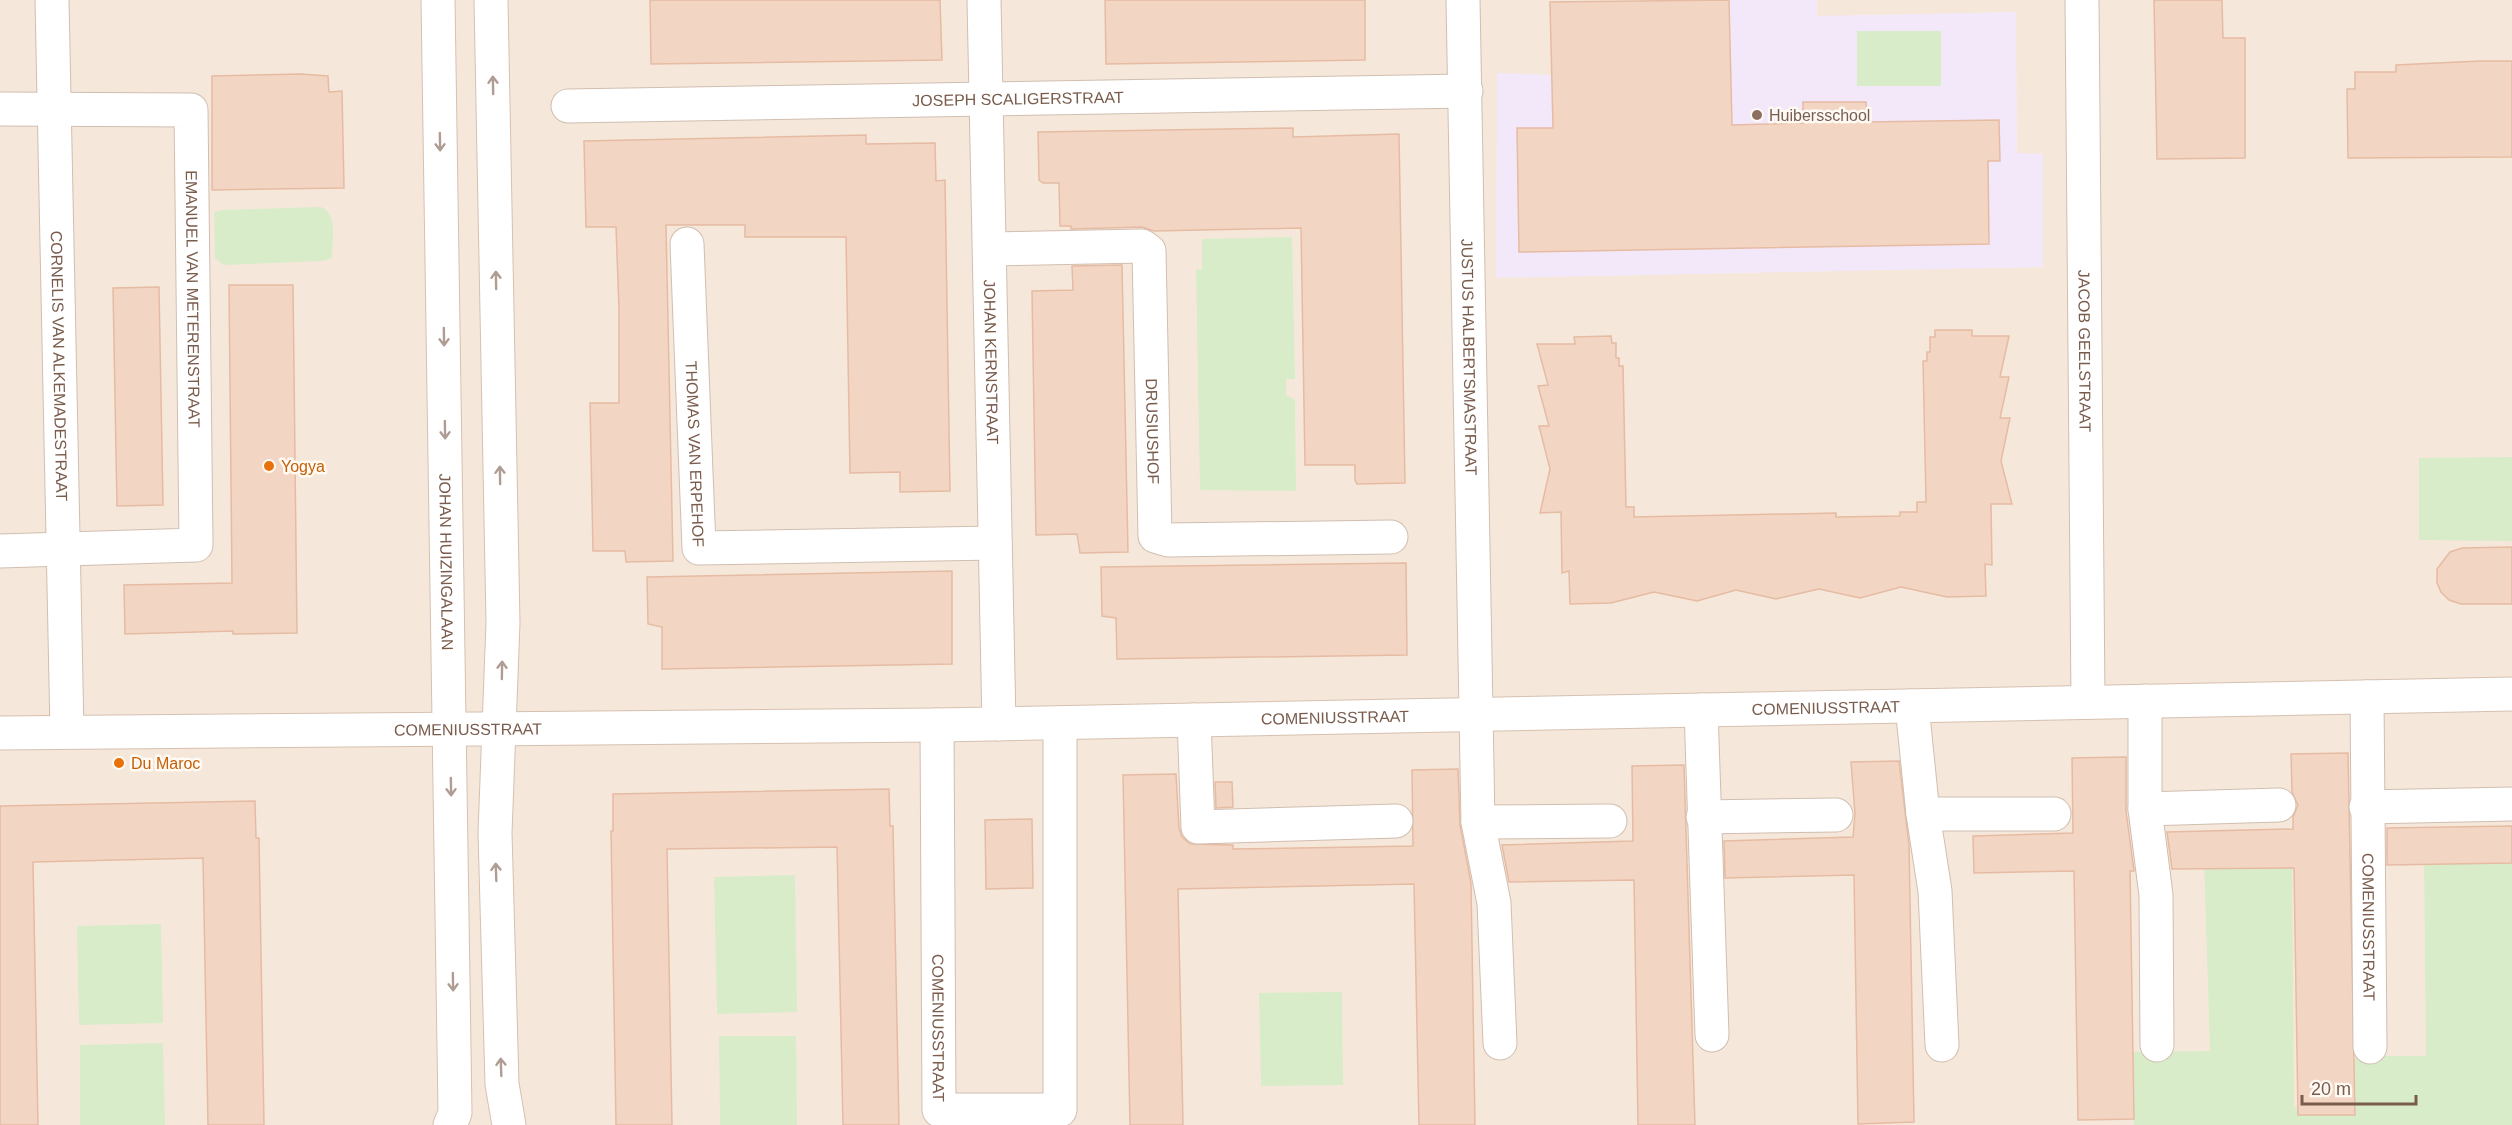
<svg xmlns="http://www.w3.org/2000/svg" width="2512" height="1125" font-family="Helvetica,sans-serif">
<rect width="100%" height="100%" fill="#fdf6ec"/>
<!-- residential -->
<rect fill="#f5e8da" x="0" y="0" width="2512" height="1125"/>
<!-- education -->
<polygon fill="#f3e8fa" points="1729,0 1817,0 1817,16 2016,12 2017,153 2043,154 2043,267 1496,278 1497,73 1552,75 1674,73 1731,76"/>
<!-- green -->
<g fill="#d8ecc9">
<rect x="1857" y="31" width="84" height="55"/>
<path d="M321,207C338,214 332,241 332,258L323,261L223,265L215,258L214,212L221,210Z"/>
<polygon points="1292,237 1295,379 1286,379 1286,395 1295,400 1296,491 1200,490 1196,269 1202,270 1202,239"/>
<polygon points="2512,457 2512,541 2419,540 2419,458"/>
<polygon points="2512,856 2512,1125 2134,1125 2131,1109 2129,1052 2210,1051 2204,858 2292,857 2294,1107 2346,1106 2346,1060 2370,1056 2426,1056 2424,858"/>
<polygon points="795,875 797,1012 717,1014 714,877"/>
<polygon points="161,924 163,1023 79,1025 77,926"/>
<polygon points="1342,992 1343,1085 1261,1086 1259,993"/>
<polygon points="719,1036 796,1036 797,1125 720,1125"/>
<polygon points="163,1043 165,1125 80,1125 80,1045"/>
</g>
<!-- building -->
<g fill="#f3d5c3" stroke="#e6bba3" stroke-width="1.5">
<polygon points="650,0 940,0 942,60 651,64"/>
<polygon points="1105,0 1365,0 1365,60 1106,64"/>
<polygon points="1729,0 1732,125 1803,123 1803,102 1866,102 1867,122 1999,120 2000,161 1988,161 1989,244 1519,252 1517,128 1553,128 1550,2"/>
<polygon points="2154,0 2222,0 2223,38 2245,38 2245,158 2157,159"/>
<polygon points="2480,61 2512,61 2512,157 2348,158 2347,89 2355,89 2355,72 2396,72 2396,65"/>
<polygon points="300,74 328,76 329,92 342,91 344,188 212,190 212,76"/>
<polygon points="1293,128 1293,137 1399,134 1405,483 1357,484 1355,480 1355,465 1305,465 1301,228 1154,231 1142,227 1071,229 1071,226 1060,226 1059,183 1043,183 1039,180 1038,132"/>
<polygon points="866,135 866,144 935,143 936,181 945,180 950,491 900,492 900,472 850,473 846,237 745,237 745,225 666,225 673,561 626,562 625,551 593,551 590,403 619,403 619,309 616,227 586,227 584,141"/>
<polygon points="1122,265 1128,552 1080,553 1077,534 1036,535 1032,291 1073,290 1072,266"/>
<polygon points="229,285 293,285 297,633 233,634 233,631 125,634 124,585 232,583"/>
<polygon points="159,287 163,505 117,506 113,288"/>
<polygon points="1935,330 1972,330 1972,336 2009,336 2000,377 2009,377 2000,418 2010,418 2001,461 2012,504 1991,504 1992,565 1985,564 1986,596 1947,597 1901,587 1860,598 1819,589 1776,599 1736,590 1697,601 1654,592 1611,603 1570,604 1569,571 1562,573 1561,512 1540,513 1550,469 1539,426 1549,426 1538,386 1548,385 1537,344 1575,344 1574,337 1611,336 1612,343 1616,343 1616,358 1619,358 1619,366 1623,366 1626,507 1634,507 1634,517 1836,513 1836,517 1900,516 1900,512 1917,512 1917,502 1926,502 1923,361 1927,361 1927,352 1930,352 1930,337 1935,337"/>
<polygon points="2512,547 2512,604 2461,604 2449,600 2441,592 2437,583 2437,569 2450,552 2462,548"/>
<polygon points="1406,563 1407,655 1117,659 1116,618 1102,616 1101,567"/>
<polygon points="952,571 952,664 662,669 662,627 648,624 647,577"/>
<polygon points="2348,753 2355,1115 2298,1115 2294,868 2172,869 2167,832 2293,829 2293,817 2298,805 2292,792 2291,754"/>
<polygon points="2126,757 2126,811 2134,871 2130,871 2134,1119 2078,1120 2074,871 1974,873 1973,836 2073,833 2072,758"/>
<polygon points="1899,761 1909,845 1914,1122 1858,1124 1854,875 1725,878 1724,841 1853,837 1855,814 1851,762"/>
<polygon points="1684,765 1695,1125 1638,1125 1634,880 1509,882 1502,845 1633,841 1632,766"/>
<polygon points="1458,769 1460,825 1471,883 1475,1125 1419,1125 1414,884 1178,889 1183,1125 1130,1125 1123,775 1176,774 1179,828 1182,837 1190,844 1233,845 1233,849 1358,847 1413,846 1412,770"/>
<polygon points="1215,782 1232,782 1233,807 1216,808"/>
<polygon points="889,789 890,826 893,826 899,1125 843,1125 837,847 667,849 672,1125 616,1125 611,831 613,831 613,794"/>
<polygon points="255,801 256,838 259,838 264,1125 208,1125 203,858 33,862 38,1125 0,1125 0,806"/>
<polygon points="1032,819 1033,888 986,889 985,820"/>
<polygon points="2512,826 2512,863 2387,865 2387,828"/>
</g>
<g fill="none" stroke-linecap="round" stroke-linejoin="round">
<!-- street casing -->
<g stroke="#d1beb0" stroke-width="35">
<g id="street">
<path id="s1" d="M52,0L67,732"/>
<path id="s2" d="M984,0L999,724"/>
<path id="s3" d="M1463,0L1478,822L1494,903L1500,1043"/>
<path id="s4" d="M2082,0L2088,702"/>
<path id="s5" d="M568,106L1466,91"/>
<path id="s6" d="M0,109L191,110L196,545L0,551"/>
<path id="s7" d="M687,244L699,548L995,543"/>
<path id="s8" d="M991,249L1142,246L1149,251L1155,536L1168,540L1391,537"/>
<path id="s9" d="M2367,697L2370,1047"/>
<polyline points="2145,701 2145,809 2156,895 2157,1045"/>
<polyline points="1912,706 1923,814 1935,891 1942,1045"/>
<polyline points="1701,710 1712,1035"/>
<polyline points="1194,720 1198,827 1396,821"/>
<path id="s10" d="M937,725L939,1110H1060V723"/>
<polyline points="2366,807 2512,804"/>
<polyline points="2145,809 2279,805"/>
<polyline points="1923,814 2054,814"/>
<polyline points="1703,817 1836,815"/>
<polyline points="1478,822 1610,821"/>
</g>
</g>
<!-- secondary casing -->
<g stroke="#d6c0b0" stroke-width="35">
<g id="secondary">
<path id="s11" d="M438,0L455,1113L450,1125"/>
<polyline points="491,0 503,623 495,833 502,1084 509,1125"/>
<path id="s12" d="M0,733L937,725L2512,694"/>
</g>
</g>
<!-- street -->
<use href="#street" stroke="#fff" stroke-width="33"/>
<!-- secondary -->
<use href="#secondary" stroke="#fff" stroke-width="33"/>
</g>
<!-- one-way arrows -->
<defs><path id="oneway-shaft" d="M-6 0H5M1.5-3L5.5 0L1.5 3" fill="none" stroke-width="1.6" stroke-linecap="round" stroke-linejoin="round" transform="scale(1.5)"/></defs>
<g stroke="#af9d94">
<use href="#oneway-shaft" transform="translate(493 85) rotate(-91)"/>
<use href="#oneway-shaft" transform="translate(440 142) rotate(89)"/>
<use href="#oneway-shaft" transform="translate(496 280) rotate(-91)"/>
<use href="#oneway-shaft" transform="translate(444 337) rotate(89)"/>
<use href="#oneway-shaft" transform="translate(445 430) rotate(89)"/>
<use href="#oneway-shaft" transform="translate(500 475) rotate(-91)"/>
<use href="#oneway-shaft" transform="translate(502 670) rotate(-89)"/>
<use href="#oneway-shaft" transform="translate(451 787) rotate(89)"/>
<use href="#oneway-shaft" transform="translate(496 872) rotate(-92)"/>
<use href="#oneway-shaft" transform="translate(453 982) rotate(89)"/>
<use href="#oneway-shaft" transform="translate(501 1067) rotate(-92)"/>
</g>
<!-- markers -->
<circle fill="#8d6e63" stroke="#fffaf3" stroke-width="2" cx="1757" cy="115" r="6"/>
<g fill="#e8710a" stroke="#fffaf3" stroke-width="2">
<circle cx="269" cy="466" r="6"/>
<circle cx="119" cy="763" r="6"/>
</g>
<g text-anchor="middle" dominant-baseline="central" stroke-width="5" stroke-linejoin="round" paint-order="stroke">
<!-- street labels -->
<g font-size="16" fill="#7a5c4d" stroke="#fffaf3">
<text stroke="none"><textPath href="#s5" startOffset="450">JOSEPH SCALIGERSTRAAT</textPath></text>
<text stroke="none"><textPath href="#s6" startOffset="380">EMANUEL VAN METERENSTRAAT</textPath></text>
<text stroke="none"><textPath href="#s4" startOffset="351">JACOB GEELSTRAAT</textPath></text>
<text stroke="none"><textPath href="#s3" startOffset="357">JUSTUS HALBERTSMASTRAAT</textPath></text>
<text stroke="none"><textPath href="#s2" startOffset="362">JOHAN KERNSTRAAT</textPath></text>
<text stroke="none"><textPath href="#s1" startOffset="366">CORNELIS VAN ALKEMADESTRAAT</textPath></text>
<text stroke="none"><textPath href="#s8" startOffset="340">DRUSIUSHOF</textPath></text>
<text stroke="none"><textPath href="#s7" startOffset="210">THOMAS VAN ERPEHOF</textPath></text>
<text stroke="none"><textPath href="#s11" startOffset="562">JOHAN HUIZINGALAAN</textPath></text>
<text stroke="none"><textPath href="#s12" startOffset="1826">COMENIUSSTRAAT</textPath></text>
<text stroke="none"><textPath href="#s12" startOffset="1335">COMENIUSSTRAAT</textPath></text>
<text stroke="none"><textPath href="#s12" startOffset="468">COMENIUSSTRAAT</textPath></text>
<text stroke="none"><textPath href="#s9" startOffset="230">COMENIUSSTRAAT</textPath></text>
<text stroke="none"><textPath href="#s10" startOffset="303">COMENIUSSTRAAT</textPath></text>
</g>
<!-- education labels -->
<g font-size="16" fill="#785e54" stroke="#fffaf3" text-anchor="start">
<text x="1769" y="115">Huibersschool</text>
</g>
<!-- food labels -->
<g font-size="16" fill="#c56008" stroke="#fffaf3" text-anchor="start">
<text x="281" y="466">Yogya</text>
<text x="131" y="763">Du Maroc</text>
</g>
</g>
<!-- scale -->
<path d="M2302 1095v9h114v-9" fill="none" stroke="#7a5c4d" stroke-width="3"/>
<text x="2311" y="1095" font-size="18" fill="#7a5c4d" stroke="#fffaf3" stroke-width="4.5" paint-order="stroke">20 m</text>
</svg>
